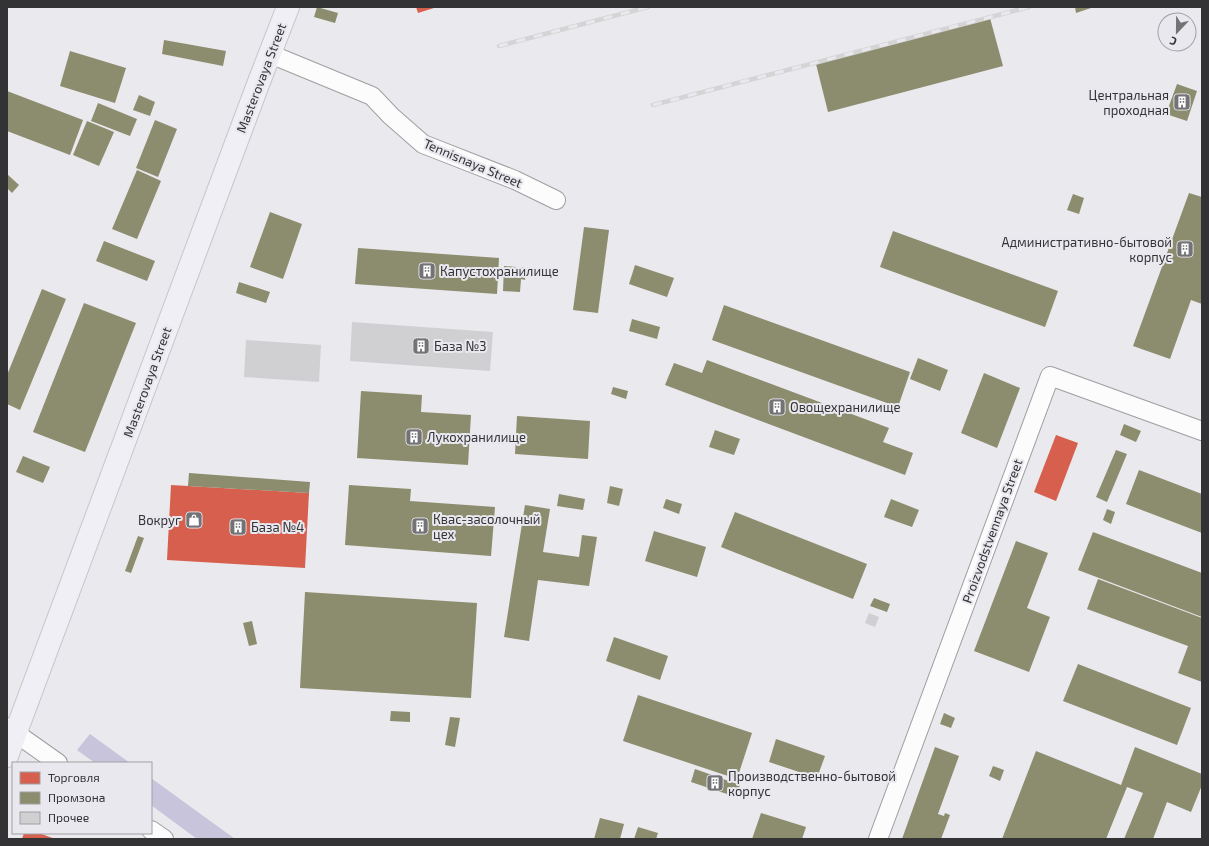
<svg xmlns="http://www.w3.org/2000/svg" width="1209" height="846" font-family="'Exo 2',sans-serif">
<rect width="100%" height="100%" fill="#eae9ed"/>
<!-- forest -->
<g fill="#c7c4db">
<polygon points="90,734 130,763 95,763 77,750"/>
<polygon points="151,778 235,839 197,839 151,805"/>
</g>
<!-- shops -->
<g fill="#d6604d">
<polygon points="416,7 437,7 418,13"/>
<polygon points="1056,435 1078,443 1056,501 1034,492"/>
<polygon points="171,485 309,493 305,568 167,560"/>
<polygon points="24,833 39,833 55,839 22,839"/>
</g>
<!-- industry -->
<g fill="#8c8c6e">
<polygon points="317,7 338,13 335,23 314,17"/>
<polygon points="1075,7 1094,7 1076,13"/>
<polygon points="990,18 1003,66 828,112 816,64"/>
<polygon points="164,40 226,51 223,66 162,54"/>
<polygon points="70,51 126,68 115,103 60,86"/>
<polygon points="1177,84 1197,91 1187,121 1166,114"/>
<polygon points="7,91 83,120 70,155 7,131"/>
<polygon points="139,95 155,102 150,116 133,110"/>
<polygon points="98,103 137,119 130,136 91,121"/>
<polygon points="155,120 177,129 158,177 136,168"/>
<polygon points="87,121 114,132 99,166 73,155"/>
<polygon points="137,170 161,181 137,239 112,229"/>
<polygon points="7,174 19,185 12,193 7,188"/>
<polygon points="1189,193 1202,197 1202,304 1191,300 1170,359 1133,346"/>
<polygon points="1073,194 1084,198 1079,214 1067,210"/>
<polygon points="270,212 302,224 283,279 250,267"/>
<polygon points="584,227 609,230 598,313 573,310"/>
<polygon points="893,231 1058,291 1045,327 880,267"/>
<polygon points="104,241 155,261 147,281 96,261"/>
<polygon points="358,248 499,258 497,294 355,284"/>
<polygon points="635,265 674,278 667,297 629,284"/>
<polygon points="504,266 526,268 525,280 521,279 520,292 503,291"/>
<polygon points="239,282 270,292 266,303 236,293"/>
<polygon points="42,289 66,299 20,410 7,404 7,375"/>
<polygon points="84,303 136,323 85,452 33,432"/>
<polygon points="724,305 910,372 898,407 712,340"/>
<polygon points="632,319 660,327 657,339 629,331"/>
<polygon points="918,358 948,370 940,391 910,379"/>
<polygon points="707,360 889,428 883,442 913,453 905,475 665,385 674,363 702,373"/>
<polygon points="984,373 1020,388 997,448 961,433"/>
<polygon points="613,387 628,391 626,399 611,394"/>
<polygon points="361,391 422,395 421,412 471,415 468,465 357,458"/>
<polygon points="517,416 590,421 588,459 515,454"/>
<polygon points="1124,424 1141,431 1136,442 1120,435"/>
<polygon points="715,430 740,439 734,455 709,447"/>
<polygon points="1116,450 1127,454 1107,502 1096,497"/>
<polygon points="23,456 50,467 43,483 16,472"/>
<polygon points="1139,470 1202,494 1202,533 1126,504"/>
<polygon points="189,473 310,482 309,493 188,486"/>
<polygon points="349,485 411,489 410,501 495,507 491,556 345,545"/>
<polygon points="610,486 623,489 619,506 607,503"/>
<polygon points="559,494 585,499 583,510 557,506"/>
<polygon points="666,499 682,504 679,514 663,508"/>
<polygon points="891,499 919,510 912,527 884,517"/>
<polygon points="525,505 550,509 543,552 579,557 582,535 597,537 589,586 538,580 529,641 504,637"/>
<polygon points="1107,509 1115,512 1111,524 1103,520"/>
<polygon points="735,512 867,564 853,599 721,547"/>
<polygon points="654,531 706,547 697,577 645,561"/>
<polygon points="1093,532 1202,573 1202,617 1078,570"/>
<polygon points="138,536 144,538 131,573 125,571"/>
<polygon points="1016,541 1048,553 1027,608 1050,617 1029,672 974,651"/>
<polygon points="1098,579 1202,618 1202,682 1178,673 1188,646 1087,609"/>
<polygon points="305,592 477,603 471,698 300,688"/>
<polygon points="874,598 890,604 887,612 870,606"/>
<polygon points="252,621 257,644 249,646 243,623"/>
<polygon points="614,637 668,656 660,680 606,661"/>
<polygon points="1078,664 1191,708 1177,745 1063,701"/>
<polygon points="638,695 752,733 737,779 623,741"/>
<polygon points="391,711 410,712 410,722 390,721"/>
<polygon points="944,713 955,718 951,728 940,724"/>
<polygon points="450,717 460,718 455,747 445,745"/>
<polygon points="776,739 825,756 817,778 769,762"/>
<polygon points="935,747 959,756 938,814 944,816 945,813 950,815 941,839 902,839"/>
<polygon points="1135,747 1202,774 1202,785 1191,812 1167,802 1153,839 1124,839 1143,793 1127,787 1106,839 1002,839 1036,751 1121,785"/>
<polygon points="993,766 1004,770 1000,781 989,776"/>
<polygon points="695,769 740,785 736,797 691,782"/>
<polygon points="761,813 806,827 802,839 752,839"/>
<polygon points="600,818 624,824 620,839 594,839"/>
<polygon points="638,827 658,833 656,839 634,839"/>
</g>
<!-- building -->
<g fill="#d0d0d3">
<polygon points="352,322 493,332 490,371 350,361"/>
<polygon points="246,340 321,345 319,382 244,377"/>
<polygon points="869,613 879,617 875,627 865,623"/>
</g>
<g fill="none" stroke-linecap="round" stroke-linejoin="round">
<!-- minor casing -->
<g stroke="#9f9ea1" stroke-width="20">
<g id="minor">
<polyline points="270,54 372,96 391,116 423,144 515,180 556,200"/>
<polyline points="7,727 58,763"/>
<polyline points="151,830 164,839"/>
<polyline points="878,839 1050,376 1202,431"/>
</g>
</g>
<!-- major casing -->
<g stroke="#c7c6c8" stroke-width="24">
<polyline id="major" points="7,756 257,87 288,7"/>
</g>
<!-- minor -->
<use href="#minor" stroke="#fcfcfc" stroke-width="18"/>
<!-- major -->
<use href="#major" stroke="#f0eff6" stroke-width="22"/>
<!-- rail casing -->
<g stroke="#d4d4d4" stroke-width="4.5">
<g id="rail">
<polyline points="499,46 648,7"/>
<polyline points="653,105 1029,7"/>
</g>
</g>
<!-- rail -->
<use href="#rail" stroke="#e9e8ee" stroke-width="3" stroke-dasharray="9" stroke-linecap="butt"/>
</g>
<!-- icons -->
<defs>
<g id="building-square" transform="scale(0.9)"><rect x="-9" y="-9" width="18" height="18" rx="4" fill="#737275" stroke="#e9e8ee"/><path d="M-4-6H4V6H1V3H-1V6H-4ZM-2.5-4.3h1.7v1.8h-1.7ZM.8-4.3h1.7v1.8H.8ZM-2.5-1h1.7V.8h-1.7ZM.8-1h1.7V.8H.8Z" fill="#fff"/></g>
<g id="shop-square" transform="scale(0.9)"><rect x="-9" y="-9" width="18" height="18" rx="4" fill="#737275" stroke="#e9e8ee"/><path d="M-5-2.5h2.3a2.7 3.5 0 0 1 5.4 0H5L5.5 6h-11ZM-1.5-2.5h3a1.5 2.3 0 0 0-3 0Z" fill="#fff"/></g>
</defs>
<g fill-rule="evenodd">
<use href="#building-square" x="1182" y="102"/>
<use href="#building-square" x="1185" y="249"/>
<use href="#building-square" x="427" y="271"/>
<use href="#building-square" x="421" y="346"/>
<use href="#building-square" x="777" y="407"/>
<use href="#building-square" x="414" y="437"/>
<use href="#shop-square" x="194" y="520"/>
<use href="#building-square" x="420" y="526"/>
<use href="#building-square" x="238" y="527"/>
<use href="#building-square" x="715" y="783"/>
</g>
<g text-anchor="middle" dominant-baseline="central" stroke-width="4" stroke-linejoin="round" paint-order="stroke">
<!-- street labels -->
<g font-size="13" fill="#333235" stroke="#e9e8ee">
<text transform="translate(261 78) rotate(-69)">Masterovaya Street</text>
<text transform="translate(473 163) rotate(23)">Tennisnaya Street</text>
<text transform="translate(147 382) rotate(-70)">Masterovaya Street</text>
<text transform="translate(992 531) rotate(-70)">Proizvodstvennaya Street</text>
</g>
<!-- poi labels -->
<g font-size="13" fill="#333235" stroke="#e9e8ee" text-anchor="start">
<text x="1169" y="95" text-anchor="end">Центральная<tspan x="1169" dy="15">проходная</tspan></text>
<text x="1172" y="242" text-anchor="end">Административно-бытовой<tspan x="1172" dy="15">корпус</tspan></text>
<text x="440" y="271">Капустохранилище</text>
<text x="434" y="346">База №3</text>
<text x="790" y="407">Овощехранилище</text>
<text x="427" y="437">Лукохранилище</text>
<text x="433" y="519">Квас-засолочный<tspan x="433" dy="15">цех</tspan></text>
<text x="181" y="520" text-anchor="end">Вокруг</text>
<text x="251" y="527">База №4</text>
<text x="728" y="776">Производственно-бытовой<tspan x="728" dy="15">корпус</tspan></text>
</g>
</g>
<!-- border -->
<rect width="1209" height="846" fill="none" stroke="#333235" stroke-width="16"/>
<!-- legend -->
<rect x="12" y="762" width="140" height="72" fill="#e9e8ee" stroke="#a09fa4"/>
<rect x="20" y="772" width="20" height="12" fill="#d6604d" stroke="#a09fa4"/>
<text x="48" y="782" font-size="12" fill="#333235">Торговля</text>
<rect x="20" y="792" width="20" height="12" fill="#8c8c6e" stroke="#a09fa4"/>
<text x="48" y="802" font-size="12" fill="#333235">Промзона</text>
<rect x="20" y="812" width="20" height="12" fill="#d0d0d3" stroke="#a09fa4"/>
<text x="48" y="822" font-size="12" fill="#333235">Прочее</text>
<!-- north arrow -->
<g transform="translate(1177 32) rotate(202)"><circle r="19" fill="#e9e8ee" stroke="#a09fa4"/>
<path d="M0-3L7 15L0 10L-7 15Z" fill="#737275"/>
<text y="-6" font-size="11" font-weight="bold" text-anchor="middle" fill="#333235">С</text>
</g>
</svg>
